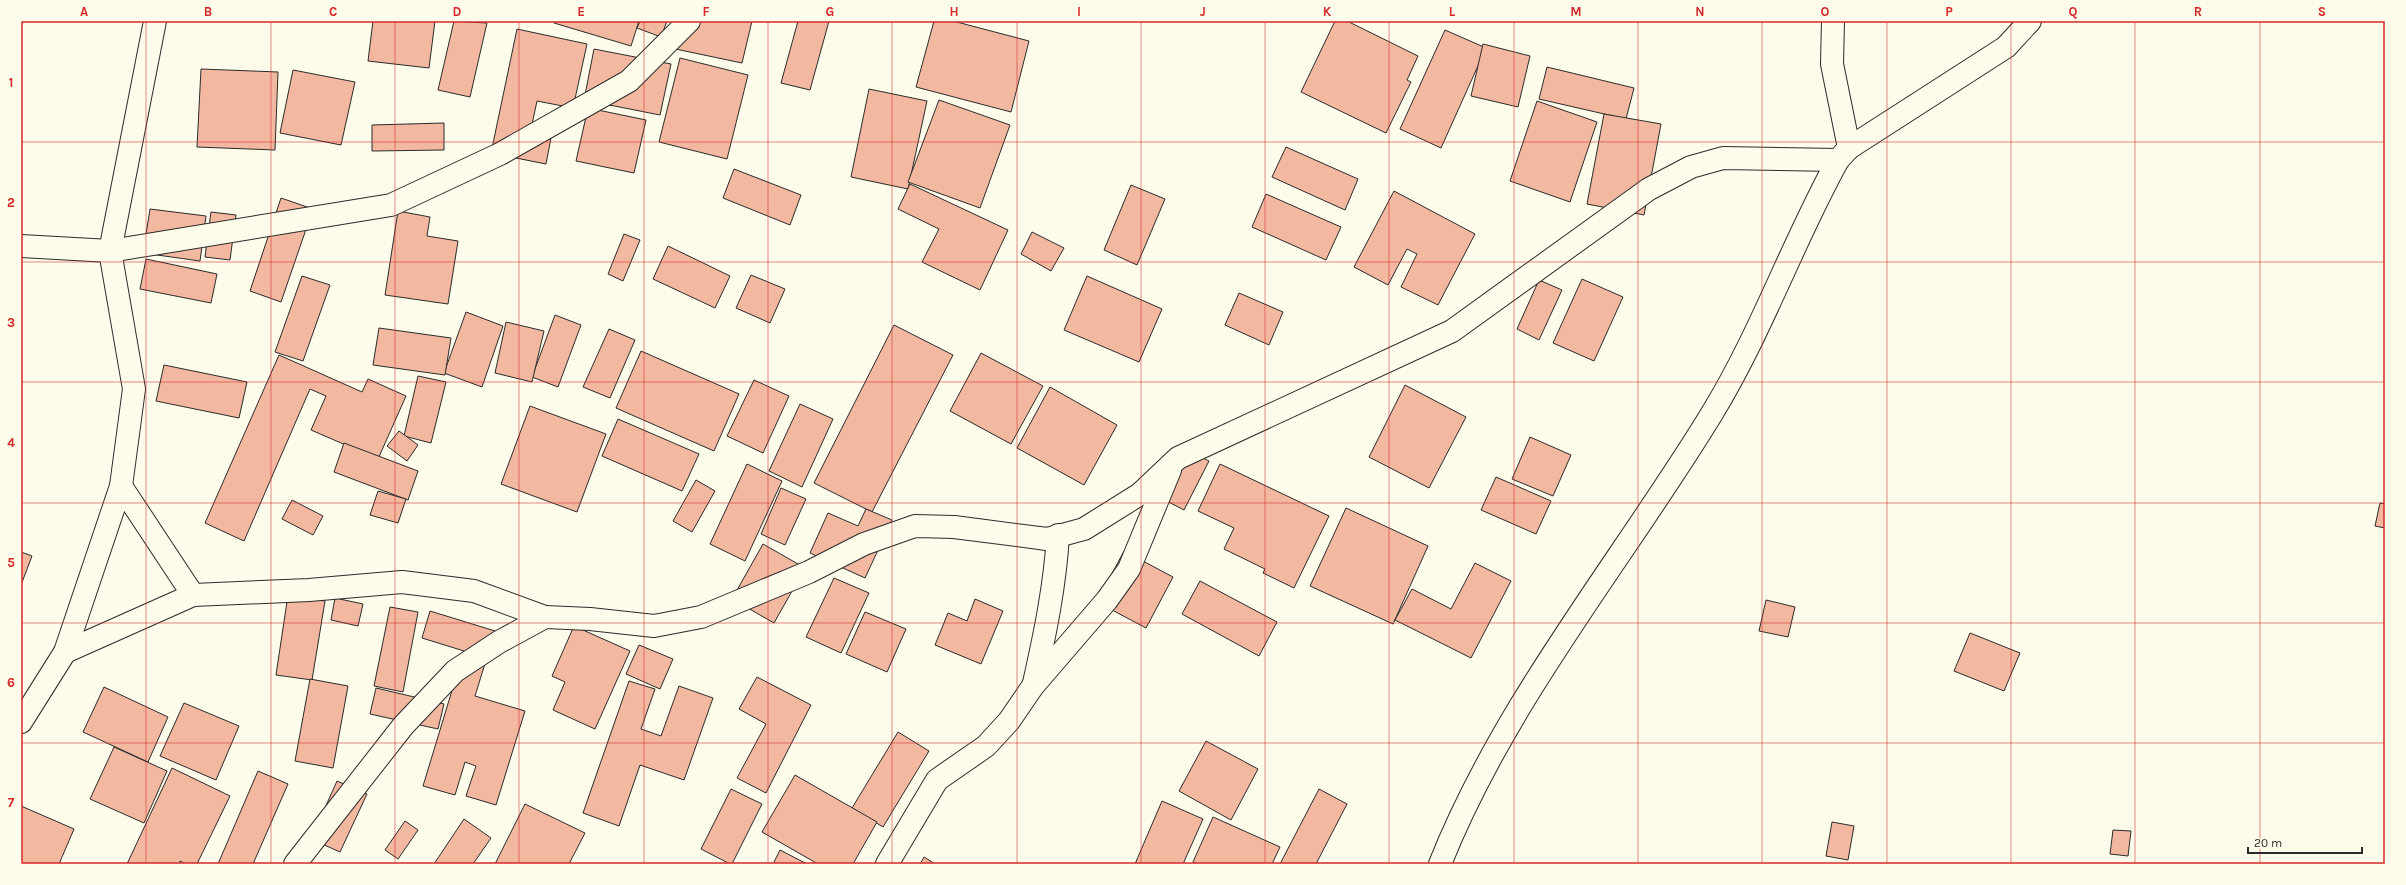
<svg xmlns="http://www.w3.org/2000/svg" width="2406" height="885" font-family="Karla,sans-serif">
<rect width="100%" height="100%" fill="#fdfbea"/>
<!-- building -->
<g fill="#f2b8a0" stroke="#2b2b2b">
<polygon points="373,21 435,21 429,68 368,61"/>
<polygon points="454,21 487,23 470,97 438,90"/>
<polygon points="555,21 639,21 631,46 554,23"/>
<polygon points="640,21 667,21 661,37 637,28"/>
<polygon points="672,21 752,21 742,63 666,47"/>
<polygon points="798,21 829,21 810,90 781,83"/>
<polygon points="934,21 953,21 1029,41 1011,112 916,87"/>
<polygon points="1335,21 1347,21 1418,56 1407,80 1411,82 1386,133 1301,92"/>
<polygon points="517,29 587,44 573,108 537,101 530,134 551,138 546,164 491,153"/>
<polygon points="1445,30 1486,48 1441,148 1400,129"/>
<polygon points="1483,44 1530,56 1518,107 1471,96"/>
<polygon points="594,49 671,64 660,115 584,100"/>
<polygon points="680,58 748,75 727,159 659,142"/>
<polygon points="1547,67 1634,88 1626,119 1539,99"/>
<polygon points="201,69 278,72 275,150 197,147"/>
<polygon points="293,70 355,82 341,145 280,133"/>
<polygon points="869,89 927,101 908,189 851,177"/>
<polygon points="939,100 1010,125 980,208 908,182"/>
<polygon points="1537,101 1597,122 1570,202 1510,181"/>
<polygon points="588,108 646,120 634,173 576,161"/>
<polygon points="1604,114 1661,124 1644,215 1587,204"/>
<polygon points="444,123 444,150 372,151 372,125"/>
<polygon points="1286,147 1358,179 1345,210 1272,177"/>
<polygon points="734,169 801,195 790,225 723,198"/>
<polygon points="910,184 1008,230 980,290 922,262 939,229 898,209"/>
<polygon points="1131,185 1165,199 1137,265 1104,250"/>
<polygon points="1394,191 1475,234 1438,305 1401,287 1417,254 1407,249 1388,285 1354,267"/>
<polygon points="1266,194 1341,227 1326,260 1252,227"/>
<polygon points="281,198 313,209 281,302 250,291"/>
<polygon points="150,209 206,216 200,261 143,253"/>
<polygon points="398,211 430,217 427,236 458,241 448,304 385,295"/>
<polygon points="211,212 236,215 230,260 205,257"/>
<polygon points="1032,232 1064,248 1051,271 1021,254"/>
<polygon points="624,234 640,240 623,281 608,274"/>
<polygon points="668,246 730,276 715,308 653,279"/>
<polygon points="146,259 217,274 211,303 140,289"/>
<polygon points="751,275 785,289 770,323 736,308"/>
<polygon points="302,276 330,285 303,361 275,352"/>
<polygon points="1087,276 1162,309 1139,362 1064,330"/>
<polygon points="1582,279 1623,297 1594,361 1553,343"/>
<polygon points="1539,280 1562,290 1539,340 1517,329"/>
<polygon points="1239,293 1283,312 1269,345 1225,325"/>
<polygon points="466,312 503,326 482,387 444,373"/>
<polygon points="555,315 581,325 558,387 532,377"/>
<polygon points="506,322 544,331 532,382 495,373"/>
<polygon points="894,325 953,355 872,512 814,483"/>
<polygon points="379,328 451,338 445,375 373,365"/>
<polygon points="609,329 635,340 610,398 583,387"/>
<polygon points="641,351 739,394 714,451 616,408"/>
<polygon points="981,353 1043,386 1011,444 950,411"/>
<polygon points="279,355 362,392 368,379 406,396 378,459 311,430 326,396 310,389 244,541 205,523"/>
<polygon points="164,365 247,382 239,418 156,401"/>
<polygon points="418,376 446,382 431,443 404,436"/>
<polygon points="754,380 789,396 763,453 727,436"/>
<polygon points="1405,385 1466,417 1429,488 1369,457"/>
<polygon points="1050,387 1117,425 1084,485 1017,448"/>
<polygon points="800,404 833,419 802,487 769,471"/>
<polygon points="530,406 606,434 577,512 501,484"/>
<polygon points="618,419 699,454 682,491 602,456"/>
<polygon points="399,431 418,445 407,461 387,446"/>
<polygon points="1530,437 1571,455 1553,496 1512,479"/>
<polygon points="344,443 418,471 408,500 334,472"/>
<polygon points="1182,447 1209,461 1184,510 1157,496"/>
<polygon points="747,464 782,481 745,561 710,544"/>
<polygon points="1220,464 1329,516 1294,588 1263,573 1265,569 1224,549 1234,528 1198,511"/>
<polygon points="1496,477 1551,501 1536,534 1481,510"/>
<polygon points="696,480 715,491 692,532 673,521"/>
<polygon points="781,488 806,499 785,545 761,534"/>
<polygon points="378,491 406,499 398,523 370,515"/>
<polygon points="292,500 323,516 313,535 282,519"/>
<polygon points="2380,503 2385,504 2385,528 2375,526"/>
<polygon points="1346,508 1428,546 1393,624 1310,586"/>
<polygon points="866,509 892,520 865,578 810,553 828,513 858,526"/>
<polygon points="763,544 805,568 774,623 732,599"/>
<polygon points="1124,551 1173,577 1146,628 1097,602"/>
<polygon points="21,552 32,556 21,585"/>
<polygon points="1475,563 1511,581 1471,658 1395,620 1412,589 1451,609"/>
<polygon points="834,578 869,593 841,653 806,637"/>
<polygon points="1200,581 1277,622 1259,656 1182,614"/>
<polygon points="288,595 325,601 312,680 276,675"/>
<polygon points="335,598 363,604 358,626 331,620"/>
<polygon points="975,599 1003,611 981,664 935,645 948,613 967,621"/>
<polygon points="1766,600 1795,607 1788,637 1759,631"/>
<polygon points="390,607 418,612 403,692 374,686"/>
<polygon points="430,611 495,631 475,696 525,711 496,805 466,796 476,766 465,762 455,795 423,786 464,651 422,638"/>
<polygon points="865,612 906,629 887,672 846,654"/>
<polygon points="574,626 630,651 595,729 553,710 565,682 552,676"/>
<polygon points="1970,633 2020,653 2004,691 1954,671"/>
<polygon points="639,645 673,659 660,689 626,674"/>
<polygon points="757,677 811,705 766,793 737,778 766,724 739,709"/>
<polygon points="310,679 348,686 333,768 295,761"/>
<polygon points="629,681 655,689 641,729 661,736 679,686 713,698 684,780 640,765 619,826 583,813"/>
<polygon points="104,687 168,717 148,762 83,732"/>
<polygon points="376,688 444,704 438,729 370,714"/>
<polygon points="184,703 239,726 216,780 160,756"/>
<polygon points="898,732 929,751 883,827 852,808"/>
<polygon points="1206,741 1258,769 1231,820 1179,791"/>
<polygon points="114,747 167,771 144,823 90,799"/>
<polygon points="172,768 230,796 197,864 186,864 180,861 179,864 127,864"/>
<polygon points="258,771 288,784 253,864 218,864"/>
<polygon points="795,775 877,822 853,864 818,864 762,832"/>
<polygon points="337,781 367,794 340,852 311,839"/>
<polygon points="731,789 762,804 732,864 730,864 701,849"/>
<polygon points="1319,789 1347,804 1316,864 1280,864"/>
<polygon points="1162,801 1203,819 1183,864 1135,864"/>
<polygon points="525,804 585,833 569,864 495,864"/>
<polygon points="21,806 74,829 59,864 21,864"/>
<polygon points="1213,817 1280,847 1272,864 1198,864 1193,862"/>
<polygon points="464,819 491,838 473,864 434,864"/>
<polygon points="405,821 418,830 398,859 385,850"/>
<polygon points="1832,822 1854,826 1848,860 1826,856"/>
<polygon points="2113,830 2131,831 2128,856 2110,854"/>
<polygon points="780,850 807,864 773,864"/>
<polygon points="924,857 935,864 920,864"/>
</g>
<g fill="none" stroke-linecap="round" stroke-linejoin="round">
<!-- minor casing -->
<g stroke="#2b2b2b" stroke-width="24">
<g id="minor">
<polyline points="1833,21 1832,64 1849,148"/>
<polyline points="21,246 110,251 391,205 500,154 629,81 689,21"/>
<polyline points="121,486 193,595"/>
<polyline points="65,652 193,595 309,590 402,582 474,591 545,617"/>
<path d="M1034,683C1045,634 1055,586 1058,535"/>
<polyline points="21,722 65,652 121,486 134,389 110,251 155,21"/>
<polyline points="295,864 403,726 455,671 499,642 545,617 590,619 654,626 701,617 809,572 864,544 915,526 954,527 1047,539 1084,529 1140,494 1178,458 1452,331 1649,189 1691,167 1723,158 1838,160"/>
<polyline points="887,864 937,780 986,746 1009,721 1033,686 1107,600 1129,569 1170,470"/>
<path d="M1440,864C1504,703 1621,562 1711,415C1761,334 1792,243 1838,160L1849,148L2006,47L2030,21"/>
</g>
</g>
<!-- minor -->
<use href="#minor" stroke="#fdfbea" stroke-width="22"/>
</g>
<!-- grid -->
<path fill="none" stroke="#d62828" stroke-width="1" stroke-opacity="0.55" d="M146,21V864M271,21V864M395,21V864M519,21V864M644,21V864M768,21V864M892,21V864M1017,21V864M1141,21V864M1265,21V864M1389,21V864M1514,21V864M1638,21V864M1762,21V864M1887,21V864M2011,21V864M2135,21V864M2260,21V864M21,142H2385M21,262H2385M21,382H2385M21,503H2385M21,623H2385M21,743H2385"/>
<!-- border -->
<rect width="2406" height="885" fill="none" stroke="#fdfbea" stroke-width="44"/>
<!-- scale -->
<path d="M2248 847v6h114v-6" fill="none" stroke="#2b2b2b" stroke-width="2"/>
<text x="2254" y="847" font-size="12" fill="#2b2b2b" stroke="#fdfbea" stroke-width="3" paint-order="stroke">20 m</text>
<rect x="22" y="22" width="2362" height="841" fill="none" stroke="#d62828" stroke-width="1.5"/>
<g font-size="13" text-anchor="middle" font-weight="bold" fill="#d62828">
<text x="84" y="16">A</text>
<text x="208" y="16">B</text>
<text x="333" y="16">C</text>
<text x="457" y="16">D</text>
<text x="581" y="16">E</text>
<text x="706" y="16">F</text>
<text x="830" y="16">G</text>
<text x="954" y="16">H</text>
<text x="1079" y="16">I</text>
<text x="1203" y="16">J</text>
<text x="1327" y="16">K</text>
<text x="1452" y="16">L</text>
<text x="1576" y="16">M</text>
<text x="1700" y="16">N</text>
<text x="1825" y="16">O</text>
<text x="1949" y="16">P</text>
<text x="2073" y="16">Q</text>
<text x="2198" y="16">R</text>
<text x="2322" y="16">S</text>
<text x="11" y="87">1</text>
<text x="11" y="207">2</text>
<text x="11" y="327">3</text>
<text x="11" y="447">4</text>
<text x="11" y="567">5</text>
<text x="11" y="687">6</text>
<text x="11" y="807">7</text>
</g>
</svg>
